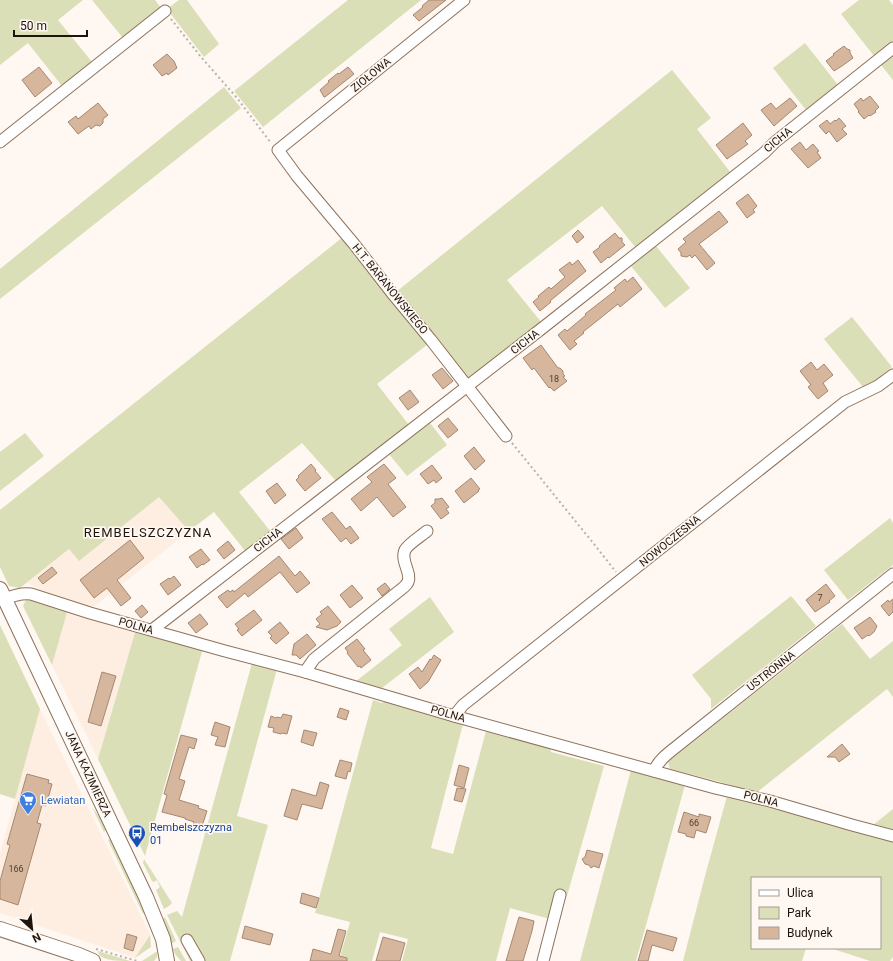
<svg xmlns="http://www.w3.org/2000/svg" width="893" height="961" font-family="Roboto,sans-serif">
<rect width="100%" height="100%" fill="#fef7f2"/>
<!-- built -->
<g fill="#feeee2">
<polygon points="160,496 189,531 92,608 41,590 27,583 69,549 79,561"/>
<polygon points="68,609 136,629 98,759 52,665"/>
<polygon points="40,709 150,935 135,958 0,913 0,853"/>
</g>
<!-- green -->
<g fill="#dbdfb8">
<polygon points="0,0 83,0 58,20 92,62 62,86 28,43 0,65"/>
<polygon points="92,0 155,0 161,8 123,38"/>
<polygon points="179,0 187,0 219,44 204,57 167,9"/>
<polygon points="348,0 421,0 263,127 234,91"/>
<polygon points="859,0 889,0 893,5 893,41 874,56 841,14"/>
<polygon points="805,43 838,85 806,110 773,68"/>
<polygon points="893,55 893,80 881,65"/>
<polygon points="672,70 711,118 697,129 731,173 636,248 602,206 507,280 542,323 474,377 466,377 396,292"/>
<polygon points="224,87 241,108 0,299 0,269"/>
<polygon points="343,237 428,344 377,384 409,425 336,481 302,443 239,492 271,532 246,552 214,512 189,531 159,497 79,561 69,549 20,588 9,586 0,567 0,510"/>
<polygon points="656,246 690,288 665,308 631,266"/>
<polygon points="852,317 892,367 872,384 863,387 824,339"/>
<polygon points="427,419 447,445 407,476 388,453"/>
<polygon points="25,433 44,456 0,491 0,452"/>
<polygon points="890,518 893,523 893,565 848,600 824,570"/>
<polygon points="28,596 68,609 52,665 23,606"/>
<polygon points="791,596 816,626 711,709 711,699 692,675"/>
<polygon points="430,597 454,632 382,688 355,682 402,645 389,629"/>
<polygon points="842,624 870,659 893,641 893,697 887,689 756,793 717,781 670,769 668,762"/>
<polygon points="0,625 40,709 15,799 0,794"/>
<polygon points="136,629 203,648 145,856 98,759"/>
<polygon points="252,663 277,669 237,816 268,825 230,961 202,961 190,935 183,939 195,961 190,961 167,915 177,911 182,917"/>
<polygon points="373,700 382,703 387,701 464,720 431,848 453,854 486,731 550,748 551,752 604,766 567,896 557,892 550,919 510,908 496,961 402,961 408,939 380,932 372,961 339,961 350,922 315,913"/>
<polygon points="631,770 685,785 636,961 580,961"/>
<polygon points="727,796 893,839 893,957 890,961 870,961 830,948 880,948 880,878 752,878 752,948 806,948 802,961 683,961 705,876"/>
<polygon points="92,807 108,828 104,832"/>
<polygon points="893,809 893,835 868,829"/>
<polygon points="110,839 113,840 145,911 143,914 108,840"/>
<polygon points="144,859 172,903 169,906 164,909 156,890 160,887 157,880 154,882 152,881 143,863"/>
<path d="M165,917L176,941L171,944C169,935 165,928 163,919Z"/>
<polygon points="150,935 151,947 135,958"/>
<polygon points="178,947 186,961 181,961 175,954 173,949"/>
<path d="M98,951L130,961C120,961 98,961 98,951Z"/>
<polygon points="156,952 157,952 157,957 154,961 142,961"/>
</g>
<!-- building -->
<g fill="#d6b79e" stroke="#a58870">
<polygon points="429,0 446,0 419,21 413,15 423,7 422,6"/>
<polygon points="844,46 847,49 850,50 850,53 853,58 842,66 834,71 826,61 834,55 833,54"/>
<polygon points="167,54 174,61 177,68 168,75 167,73 162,76 153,65"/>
<polygon points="39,67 52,83 35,97 22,80"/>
<polygon points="348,67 354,74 325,97 324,97 320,90 329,82 328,81 338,73 339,74"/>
<polygon points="870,96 879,107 875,111 876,112 870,116 869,115 864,119 858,112 859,111 854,104 861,98 863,101"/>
<polygon points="790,98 797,106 774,126 761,110 771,103 776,109"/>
<polygon points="98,103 108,115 103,119 103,123 100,126 96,125 91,129 89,126 78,134 68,122 76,116 78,119"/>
<polygon points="839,118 846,126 842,129 847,134 837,142 829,131 826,134 819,126 827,120 830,124 835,120 836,121"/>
<polygon points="743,123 752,135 745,141 748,144 727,159 716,145"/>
<polygon points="800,142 806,150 813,144 819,151 817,152 821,158 808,168 791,149"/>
<polygon points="748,194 757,206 753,210 755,212 747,218 736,203"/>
<polygon points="719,211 728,222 699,244 715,263 707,270 695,255 692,258 690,255 687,257 681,256 681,253 678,249 686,242 683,239"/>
<polygon points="578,230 584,237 577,243 572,236"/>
<polygon points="615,233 619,238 622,238 622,242 625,245 609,258 608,257 601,263 593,252 600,247 599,246"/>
<polygon points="578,260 586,271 550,301 551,302 540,311 533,302 539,297 538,296 549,287 551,289 565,277 559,270 570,262 572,265"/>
<polygon points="633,277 642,289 620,307 618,304 583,332 584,333 574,341 577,344 570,350 558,335 565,329 567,331 586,315 585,314 616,290 614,288 625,279 627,282"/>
<polygon points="541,345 558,368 560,368 563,371 563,374 565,376 563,377 567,381 554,391 550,387 549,388 534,368 532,370 523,358"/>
<polygon points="811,362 817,370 824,364 833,375 823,383 828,391 818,399 808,387 811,385 800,371"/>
<polygon points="442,368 453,381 443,389 432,375"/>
<polygon points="410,390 419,402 408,410 399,398"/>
<polygon points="448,418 458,430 448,438 438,426"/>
<polygon points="474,447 485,461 475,470 464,456"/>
<polygon points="311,464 316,470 315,471 321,478 305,491 296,480 299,477 298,476"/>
<polygon points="384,464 396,478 388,484 406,507 393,517 377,497 361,511 351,499 372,482 367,477"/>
<polygon points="432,465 442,478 436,483 434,480 428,484 420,474"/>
<polygon points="471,478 480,489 478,490 479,491 464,503 455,491"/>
<polygon points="277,483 286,495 275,504 266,491"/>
<polygon points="442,498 449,507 446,509 449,513 441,519 431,506 435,503 435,499 439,499"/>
<polygon points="332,512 346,529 350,526 359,538 351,544 346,538 341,542 322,519"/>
<polygon points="296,528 303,538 289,549 281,539"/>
<polygon points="130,540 144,558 117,580 131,598 121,606 107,588 94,598 80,580"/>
<polygon points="228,541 235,550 224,559 217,550"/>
<polygon points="201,549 210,560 203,565 202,564 197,568 189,557"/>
<polygon points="279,556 295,576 300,571 310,583 297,593 280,572 248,597 245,593 227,608 218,597 228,590 230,592 233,590 234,592"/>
<polygon points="52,567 57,573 43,584 38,578"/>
<polygon points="174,576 181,585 168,595 160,584 169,578 170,579"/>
<polygon points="385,583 390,589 382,596 377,589"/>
<polygon points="826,584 835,596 829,601 830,602 815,612 806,600"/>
<polygon points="352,585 363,598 350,608 340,595"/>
<polygon points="893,599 893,612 889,616 881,606 888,600 889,602"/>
<polygon points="142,605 148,612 141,618 135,611"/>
<polygon points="328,606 341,622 337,626 327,630 316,627 320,624 316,619 322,614 320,612"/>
<polygon points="254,610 262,620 242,636 237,630 239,629 235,624"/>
<polygon points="200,614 208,624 196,633 188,623"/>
<polygon points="870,617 877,626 874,632 869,636 868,635 862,639 854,628"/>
<polygon points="280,622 289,633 276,644 270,638 272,636 268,632"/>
<polygon points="307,634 316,645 300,659 296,655 292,655 294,644"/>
<polygon points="357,639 365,649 363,650 371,660 361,668 360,666 358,667 347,653 348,652 345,648"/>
<polygon points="434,655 441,660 428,682 420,689 409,674 418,667 422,672 430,659 431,660"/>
<polygon points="102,672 116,676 101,726 88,722"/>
<polygon points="340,708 349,711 346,720 337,717"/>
<polygon points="283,714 292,716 287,734 282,733 281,734 273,732 274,728 268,727 271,716 276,718 277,717 281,718"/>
<polygon points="215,722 230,727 225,747 215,745 218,737 211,735"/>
<polygon points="304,730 317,733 313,746 301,742"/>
<polygon points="181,735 197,739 194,749 189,747 179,779 185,781 179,800 199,806 198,808 207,811 202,826 193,823 194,822 185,819 185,818 162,812 167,795 164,794"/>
<polygon points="842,744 850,754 839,762 835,757 827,757"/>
<polygon points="340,760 352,763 350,772 348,771 346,779 335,776"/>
<polygon points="459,765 469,768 464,788 454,785"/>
<polygon points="27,774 49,780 48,783 52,784 46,806 42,805 37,823 41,824 18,905 0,899 0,881 10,845 7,844"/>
<polygon points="320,782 329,785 322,809 302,804 297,820 284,816 292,789 316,796"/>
<polygon points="457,788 466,789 462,802 454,800"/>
<polygon points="684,812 699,817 699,814 711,817 706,833 696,830 694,838 686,836 686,834 678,832"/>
<polygon points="587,850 603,854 599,868 594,866 591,868 589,865 585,864 582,859 585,857"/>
<polygon points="302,893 319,898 316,908 300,903"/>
<polygon points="519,917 534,921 532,931 523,961 506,961"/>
<polygon points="245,926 273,934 270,945 242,938"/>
<polygon points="338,929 346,931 339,956 347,958 347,961 310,961 313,949 331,954"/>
<polygon points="647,930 677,938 673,951 652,945 648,961 638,961"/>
<polygon points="127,934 137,937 133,951 124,948"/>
<polygon points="383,937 405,943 400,961 376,961"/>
</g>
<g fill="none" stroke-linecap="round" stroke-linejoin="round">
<!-- minor casing -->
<g stroke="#8e725b" stroke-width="13">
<g id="minor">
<polyline points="464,0 278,150 297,176 354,244 392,293 431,340 506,436"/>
<polyline points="0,142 165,11"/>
<path d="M5,599C14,595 22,593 31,594L90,613L225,651L305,672L454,716L715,788L770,801L852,825L893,836"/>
<polyline points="152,630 314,505 545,326 764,153 775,142 893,48"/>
<path d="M305,672L314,659L404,587C405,586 407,584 408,582C412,573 400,561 405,550C408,544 421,536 427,531"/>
<polyline points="454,716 463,705 845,402 878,386 893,375"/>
<path d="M654,771C658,761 667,754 676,747L893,574"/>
<polyline points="187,940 199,961"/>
<polyline points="543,961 560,895"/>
</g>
</g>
<!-- major casing -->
<g stroke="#8e725b" stroke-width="16">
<g id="major">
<polyline points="0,589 146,897 163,939 167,961"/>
<polyline points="0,929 79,955 93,961"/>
</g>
</g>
<!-- path -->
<g stroke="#b9b1ab" stroke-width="2" stroke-dasharray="2 3" stroke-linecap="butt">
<polyline points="171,19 201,57 237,98 271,143"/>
<polyline points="512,443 594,544 616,572"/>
<polyline points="96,949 137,961"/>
</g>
<!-- minor -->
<use href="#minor" stroke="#fff" stroke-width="11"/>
<!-- major -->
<use href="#major" stroke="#fff" stroke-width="14"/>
</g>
<!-- icons -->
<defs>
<g id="supermarket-pin" transform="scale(0.9)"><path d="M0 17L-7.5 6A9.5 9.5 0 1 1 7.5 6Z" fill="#3f7fe0" stroke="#fef7f2"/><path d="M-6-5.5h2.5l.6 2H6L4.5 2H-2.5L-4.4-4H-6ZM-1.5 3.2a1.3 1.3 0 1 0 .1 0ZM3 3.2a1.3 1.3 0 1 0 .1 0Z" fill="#fff"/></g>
<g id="bus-pin" transform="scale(0.9)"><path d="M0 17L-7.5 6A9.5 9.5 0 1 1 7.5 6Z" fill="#1a4fb4" stroke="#fef7f2"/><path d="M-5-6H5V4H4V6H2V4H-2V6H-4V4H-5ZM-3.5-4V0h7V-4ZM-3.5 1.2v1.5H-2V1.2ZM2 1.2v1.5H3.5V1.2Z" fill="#fff"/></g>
</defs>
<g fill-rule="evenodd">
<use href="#supermarket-pin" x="28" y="800"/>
<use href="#bus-pin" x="137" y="833"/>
</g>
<g text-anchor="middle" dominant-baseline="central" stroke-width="3.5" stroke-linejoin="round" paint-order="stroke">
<!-- number labels -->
<g font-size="9" fill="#4d3d30">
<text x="554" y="379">18</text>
<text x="820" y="598">7</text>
<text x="694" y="823">66</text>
<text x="16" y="869">166</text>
</g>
<!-- street labels -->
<g font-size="11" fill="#1f140b" stroke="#fef7f2">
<text transform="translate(371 75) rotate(-39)">ZIOŁOWA</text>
<text transform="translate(778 140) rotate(-40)">CICHA</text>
<text transform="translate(390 289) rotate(51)">H.T. BARANOWSKIEGO</text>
<text transform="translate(525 342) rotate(-38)">CICHA</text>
<text transform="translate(268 540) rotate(-38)">CICHA</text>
<text transform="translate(670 541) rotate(-39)">NOWOCZESNA</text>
<text transform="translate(136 626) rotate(16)">POLNA</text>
<text transform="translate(771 671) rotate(-38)">USTRONNA</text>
<text transform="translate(448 714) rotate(16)">POLNA</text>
<text transform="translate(88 774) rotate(65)">JANA KAZIMIERZA</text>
<text transform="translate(761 799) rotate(14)">POLNA</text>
</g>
<!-- shop labels -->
<g font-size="11" fill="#366cbe" stroke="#fef7f2" text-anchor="start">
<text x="41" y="800">Lewiatan</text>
</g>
<!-- transit labels -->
<g font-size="11" fill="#164399" stroke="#fef7f2" text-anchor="start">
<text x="150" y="827">Rembelszczyzna<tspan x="150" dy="13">01</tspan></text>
</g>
<!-- quarter labels -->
<g font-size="13" letter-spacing="1" fill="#1f140b" stroke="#fef7f2">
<text x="148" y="532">REMBELSZCZYZNA</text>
</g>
</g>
<!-- legend -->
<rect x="751" y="877" width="130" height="72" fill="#fef7f2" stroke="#a59c96"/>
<rect x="759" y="890" width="20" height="6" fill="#ffffff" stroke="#a59c96"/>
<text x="787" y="897" font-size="12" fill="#1f140b">Ulica</text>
<rect x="759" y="907" width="20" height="12" fill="#dbdfb8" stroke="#a59c96"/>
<text x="787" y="917" font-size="12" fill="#1f140b">Park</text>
<rect x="759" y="927" width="20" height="12" fill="#d6b79e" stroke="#a59c96"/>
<text x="787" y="937" font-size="12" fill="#1f140b">Budynek</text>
<!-- north arrow -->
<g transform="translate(32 929) rotate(153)" stroke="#fef7f2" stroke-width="3" paint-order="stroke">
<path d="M0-3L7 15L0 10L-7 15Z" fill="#1f140b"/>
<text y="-6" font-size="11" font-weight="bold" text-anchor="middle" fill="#1f140b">N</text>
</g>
<!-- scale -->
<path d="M14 30v6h73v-6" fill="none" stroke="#1f140b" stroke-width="2"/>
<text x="20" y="30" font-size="12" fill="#1f140b" stroke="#fef7f2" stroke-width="3" paint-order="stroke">50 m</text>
</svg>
